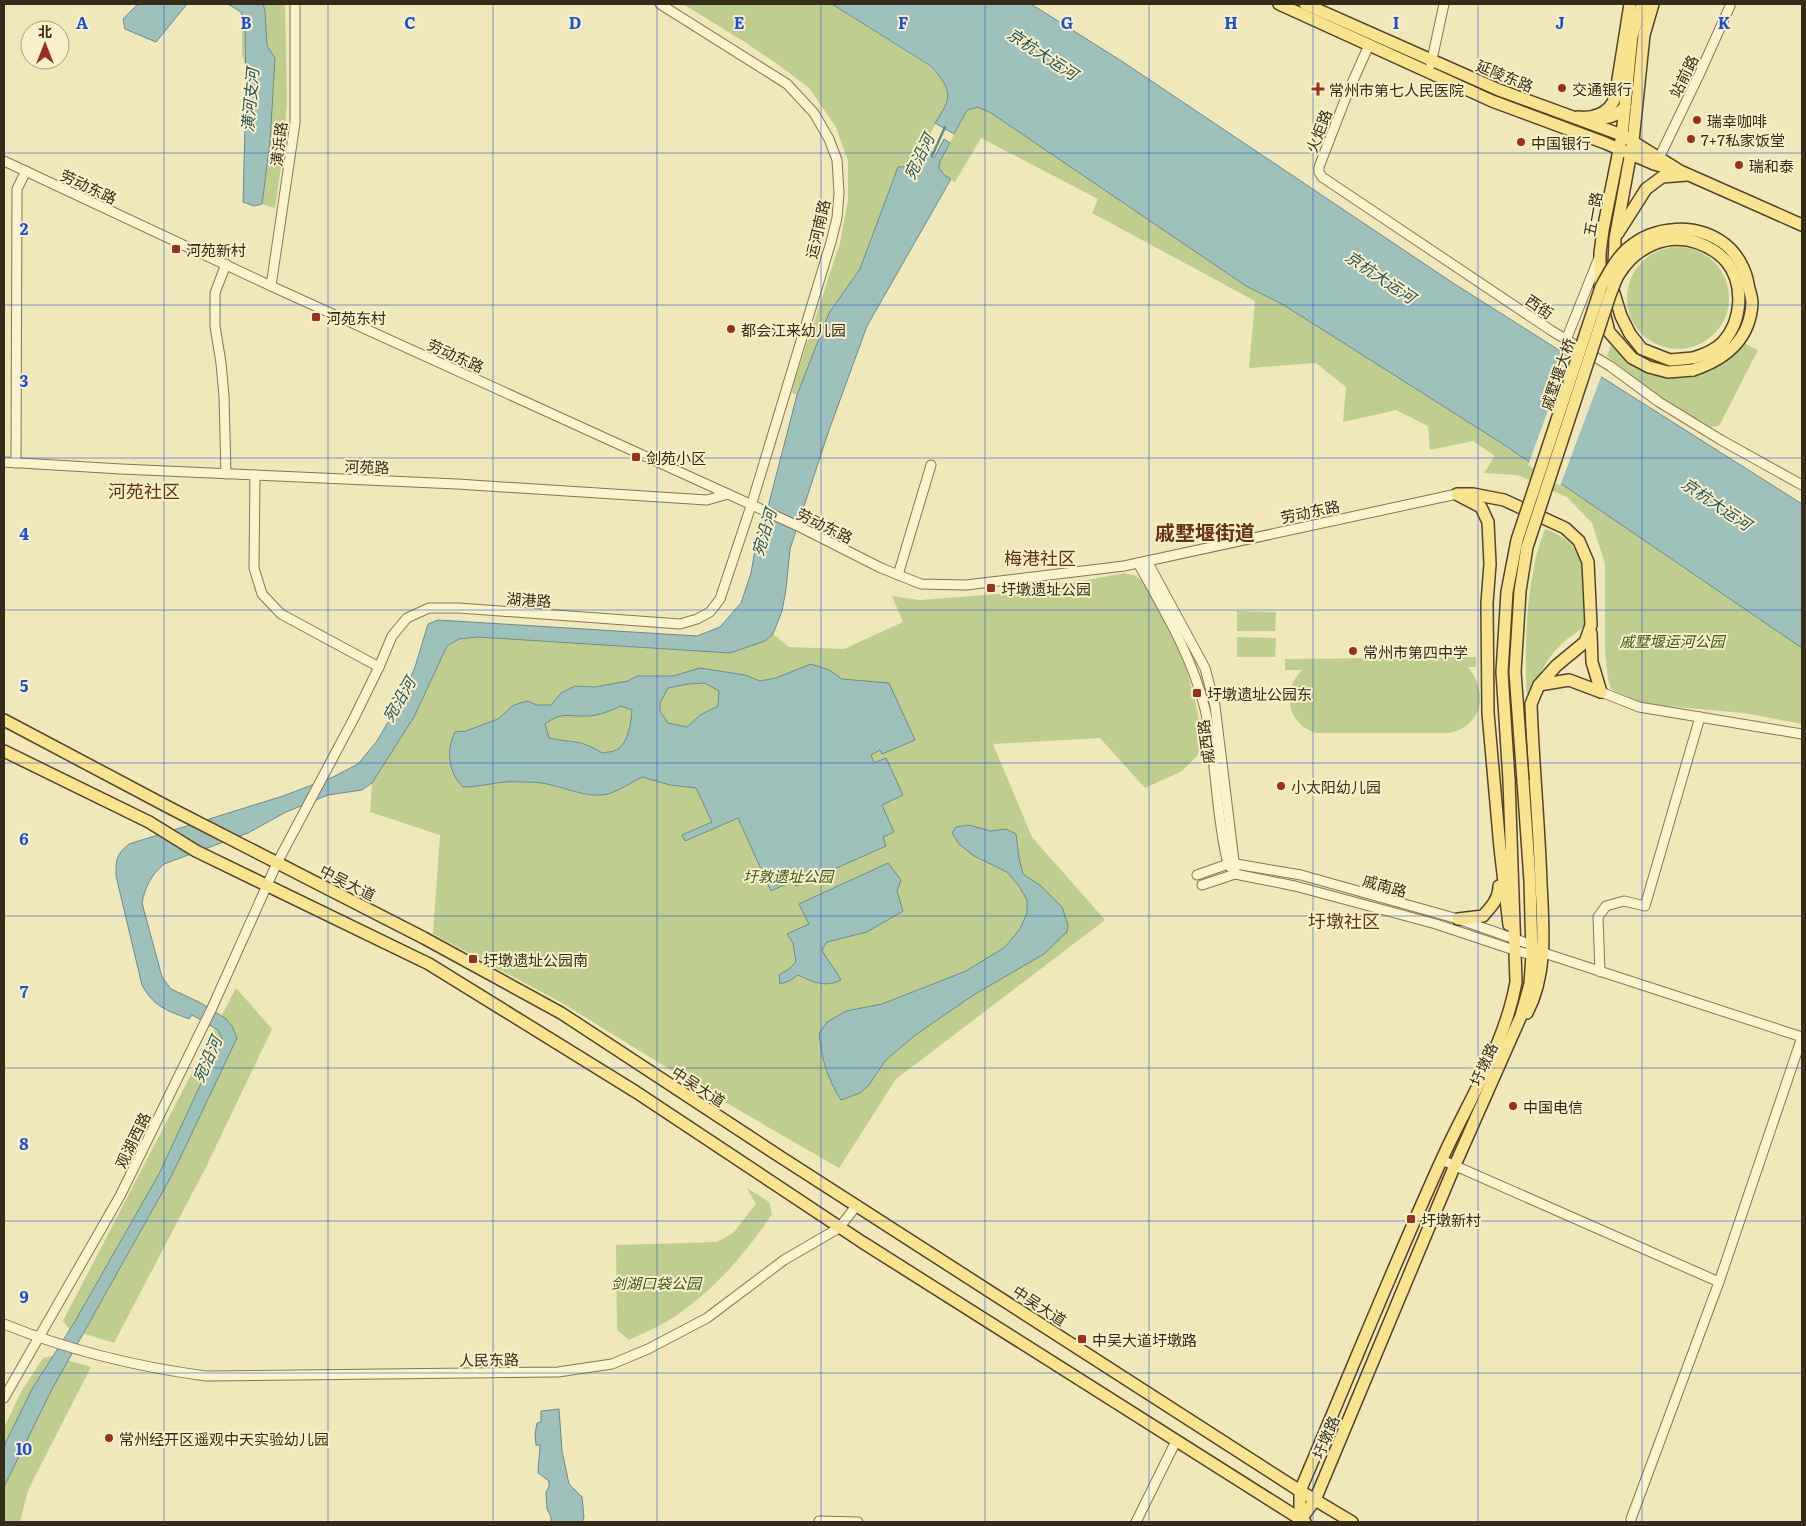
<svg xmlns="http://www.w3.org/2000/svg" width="1806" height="1526" font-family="Literata,'Noto Sans SC',serif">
<rect width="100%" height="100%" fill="#f0e7ba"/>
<!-- green -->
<g fill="#bfce8e">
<polygon points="242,4 285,4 287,102 282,161 275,208 262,204 270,142 242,55"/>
<polygon points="683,4 832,4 932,68 944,81 949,95 946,106 915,160 907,167 898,167 860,269 829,313 797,395 791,392 840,243 848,200 848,161 836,127 809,88 780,66 743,41"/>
<polygon points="978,107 991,113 1246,286 1282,304 1503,444 1802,648 1802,724 1744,713 1643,704 1611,689 1608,679 1605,651 1605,564 1592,523 1567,497 1518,475 1484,473 1495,456 1473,441 1430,450 1428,426 1396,410 1343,422 1346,387 1316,363 1249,368 1255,301 1092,213 1098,199 981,138 955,182 944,175 939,168 940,161 967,110"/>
<circle cx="1678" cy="298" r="51"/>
<path d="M1745,344L1758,350L1719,426L1711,427L1659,397L1607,356L1611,345C1619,352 1626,361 1634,366C1663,383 1702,382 1728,360C1734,356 1739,349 1745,344Z"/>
<path d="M1545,529C1593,545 1584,583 1585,625C1579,631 1572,635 1566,640C1548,655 1537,678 1527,699C1525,654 1525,610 1534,567C1536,554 1541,541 1545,529Z"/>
<polygon points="1124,573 1136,576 1145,583 1185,664 1195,701 1205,748 1182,771 1145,788 1100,738 993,744 1032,837 1105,920 896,1079 839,1168 687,1080 562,1003 433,934 440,835 370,812 372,783 414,717 447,646 459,639 478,637 730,640 753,613 773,634 789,647 844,649 903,622 892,596 920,600 1026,592"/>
<polygon points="1237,611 1276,612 1275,631 1237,631"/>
<polygon points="1237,637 1276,638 1275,657 1237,657"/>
<path d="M1476,657V667H1468C1489,693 1483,726 1449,733H1316C1287,724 1281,691 1302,670H1285V659Z"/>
<polygon points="236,988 272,1029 206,1167 114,1343 69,1329 63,1321"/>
<path d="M747,1188L769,1202L772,1214C745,1255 712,1292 671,1319C658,1327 643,1333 629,1340L617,1330L616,1245L717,1242L733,1233L756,1204Z"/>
<polygon points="53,1356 91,1367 28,1490 20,1522 4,1522 4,1428 21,1392 43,1358"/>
</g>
<!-- water -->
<g fill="#9fc1bb" stroke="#678e89" fill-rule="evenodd">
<polygon points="138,4 187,4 156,42 125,29 123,19"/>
<polygon points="228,4 263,4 265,11 267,46 275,58 270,142 262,204 254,206 243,202 246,89 245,26 241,12"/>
<path d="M832,4H1031L1123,62L1453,283L1802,504V648L1503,444L1282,304L1246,286L991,113L978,107L967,110L954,134L935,123C952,97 953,92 932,67Z"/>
<path d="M944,139L950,143L940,161L939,168L944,175L951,179L867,326L828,433L790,549L786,589L782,611L773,634L765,641L730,653L478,637L459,639L447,646L414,717L372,783L362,790L328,795L286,812L248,833L164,864C151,875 145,887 142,903L162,977L171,989L199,1002L225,1018L232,1026L237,1038L172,1175L51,1391L4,1487V1446L32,1389L74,1323L159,1174L222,1038L218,1030L192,1015L189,1019C166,1010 154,1007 142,985L116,876C116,859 116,855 129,844L283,796L333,777L358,764L377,741L402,698L415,667L428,624L438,620L697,636L720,627L741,603L751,573L759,527L768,507L797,395L829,313L860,269L898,167C912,168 916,158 922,147L934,153L932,157L934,158Z"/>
<path d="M811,664L829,670L842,679L889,683L915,740L882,754L880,750L871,755L874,763L886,758L903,795L882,805L894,832L883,837L886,846L796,886L793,881L771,891L738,818L685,841L682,835L712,822L696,788L670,785L642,777C632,782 622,789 611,793C591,800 567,788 547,784C539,782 529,782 520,782C501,780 483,787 463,787C448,773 446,749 455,732L466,731L498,719L514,705L527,701L537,705H551L561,693L575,686L595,687L628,681L637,676H673L700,668L745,675L760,681L776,678ZM705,683L719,691L718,706L700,715L687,727L668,723L660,711V703L668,688L688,684ZM621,706L632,710C631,722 629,742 617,750C613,752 606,752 602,753C581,739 571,743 549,738L545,724C563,711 567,717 587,716C599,716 610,711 621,706Z"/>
<path d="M969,825L990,831L1006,829L1016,834L1019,858L1023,874L1041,886L1062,907L1068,925L1067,932L1044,954L972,996L914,1036L885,1061L869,1085L860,1093L841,1100C827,1078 822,1060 819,1034L827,1022L846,1011L882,1004L966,971L1005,947L1020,929L1027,913V900L1019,886L1007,872L974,856L959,844L952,833L956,827Z"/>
<path d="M888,863L901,880L897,891L903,911L867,932L827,942L822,950C827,961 836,969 841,980C825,988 813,982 798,975L789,981L780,984L779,975L789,969L796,962L793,943L787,934L809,924L799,904Z"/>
<path d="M559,1409L562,1451L569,1484L582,1497L584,1518L582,1522H551V1517L547,1509L546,1492L549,1487V1481L538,1473C538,1463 540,1454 540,1445H536L535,1434L537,1423L541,1422V1411Z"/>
</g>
<!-- pier -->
<polygon fill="#f0e7ba" points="1569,353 1602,374 1560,486 1528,465"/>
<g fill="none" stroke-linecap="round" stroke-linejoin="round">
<!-- stream -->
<polyline stroke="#678e89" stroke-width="2.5" points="932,156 945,127"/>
<!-- minor casing -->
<g stroke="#887654" stroke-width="11">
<g id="minor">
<polyline points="1369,45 1348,92 1319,167 1319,172 1322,177 1552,331 1610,366 1659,402 1721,440 1802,485"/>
<polyline points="1431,64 1444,4"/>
<polyline points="1659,158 1699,75 1730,6"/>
<polyline points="4,161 271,286 728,494 800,527 881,568 921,584 966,585 1124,566 1457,494"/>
<polyline points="226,264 215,293 215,326 221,363 224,396 226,474"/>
<polyline points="271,286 295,123 295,4"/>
<polyline points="1566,340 1598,260"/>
<polyline points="4,462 121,469 457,484 707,500 728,494"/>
<polyline points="16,463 17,189 26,171"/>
<polyline points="255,475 254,568 262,594 281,614 379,667"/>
<polyline points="1147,561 1205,668 1215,706 1235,869"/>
<path d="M1138,563C1164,610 1192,656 1205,709C1217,760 1215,813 1228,864L1230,867"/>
<polyline points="898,575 931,465"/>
<polyline points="1601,692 1639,707 1802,734"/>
<polyline points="1197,875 1228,864 1236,864 1301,875 1458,919 1532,945 1544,953 1802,1037 1719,1282 1631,1519"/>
<polyline points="1202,885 1235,874 1295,886 1436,924 1514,950 1532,955 1536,955"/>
<polyline points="1600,972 1598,917 1606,906 1624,901 1645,906 1700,717"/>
<polyline points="1442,1160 1719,1282"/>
<path d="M4,1324C68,1350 138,1367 206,1376L558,1372L612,1364L648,1349L707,1318L784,1260L839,1228L857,1205"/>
<polyline points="4,1398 120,1196 212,1008 277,863 354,718 379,667 392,636 407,618 429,608 459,608 680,624 697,619 710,612 720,599 751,506 831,242 837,218 839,193 837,160 829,139 814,113 787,84 660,4"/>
<polyline points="819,1521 858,1522"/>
<polyline points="1136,1522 1176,1441"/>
</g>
</g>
<!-- major casing -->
<g stroke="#554329" stroke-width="14">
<g id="major">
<polyline points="1279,4 1492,101 1605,143 1654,164 1668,168"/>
<polyline points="1305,4 1499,90 1622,135 1680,171 1802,225"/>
<polyline points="1653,4 1644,35 1633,141 1615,239 1613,290 1621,316 1630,334 1642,349 1670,360 1693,358"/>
<path d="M1578,117C1594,119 1609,113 1615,98L1630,4"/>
<path d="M1593,118C1607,118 1615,118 1625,107"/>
<polyline points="1618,233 1646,189 1662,177 1687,175"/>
<polyline points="1600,290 1600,253 1603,230 1622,135 1632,36 1642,4"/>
<polyline points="1603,308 1609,332 1632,358 1649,367 1668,372 1693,370"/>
<path d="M1457,494H1473L1504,500L1565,528L1579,541L1588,562L1591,625L1585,642L1556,666L1539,685L1531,704C1533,763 1539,823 1541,883C1543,927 1548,973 1527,1013"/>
<polyline points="1458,495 1481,507 1488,522 1490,564 1487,603 1488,713 1500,848 1509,925"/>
<polyline points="1591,633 1592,662 1601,692"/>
<polyline points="1539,685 1569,680 1601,692"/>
<polyline points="4,720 172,809 424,938 561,1013 779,1156 1300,1491 1352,1522"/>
<polyline points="4,751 149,822 196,851 429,964 636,1092 862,1242 1305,1522"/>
<path d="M1458,919L1483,916C1491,907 1499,899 1499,886"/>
<path d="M1300,1520V1491C1347,1381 1392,1269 1442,1159C1468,1101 1505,1045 1516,982L1509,780"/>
<polyline points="1299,1522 1315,1500 1455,1165 1521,1016 1530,984 1532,955 1530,881 1523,781"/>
</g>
</g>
<!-- minor -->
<use href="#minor" stroke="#fbf3ce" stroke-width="9"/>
<!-- major -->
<use href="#major" stroke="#f8e48e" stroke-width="11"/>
<!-- major-bridge casing -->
<g stroke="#554329" stroke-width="14" stroke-linecap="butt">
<g id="major-bridge">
<path d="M1509,780L1502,672L1507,592L1517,540L1601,287C1608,274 1616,259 1627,249C1654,225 1697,222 1726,245C1737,254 1746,270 1748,284C1749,290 1752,297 1752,303C1750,340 1726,359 1693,370"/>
<path d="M1523,781L1515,672L1520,591L1527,547L1610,295C1613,288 1615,280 1619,274C1636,247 1667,232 1698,243C1709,247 1718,252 1726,261C1745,284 1742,321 1723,342C1716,350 1703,355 1693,358"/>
</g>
</g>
<!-- major-bridge -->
<use href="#major-bridge" stroke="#f8e48e" stroke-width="11"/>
</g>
<!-- grid -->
<path fill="none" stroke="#1d4ed8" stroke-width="1" stroke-opacity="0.55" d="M164,4V1522M328,4V1522M493,4V1522M657,4V1522M821,4V1522M985,4V1522M1149,4V1522M1313,4V1522M1478,4V1522M1642,4V1522M4,153H1802M4,305H1802M4,458H1802M4,610H1802M4,763H1802M4,916H1802M4,1068H1802M4,1221H1802M4,1373H1802"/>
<!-- markers -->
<g fill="#9b2e20" stroke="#f7f0ca" stroke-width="2">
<circle cx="1562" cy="88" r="5"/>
<path d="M1315.5 81.5h5v5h5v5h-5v5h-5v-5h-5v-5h5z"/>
<circle cx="1697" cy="120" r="5"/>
<circle cx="1691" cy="139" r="5"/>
<circle cx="1521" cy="142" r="5"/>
<circle cx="1739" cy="165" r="5"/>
<rect x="171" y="244" width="10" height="10" rx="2.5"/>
<rect x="311" y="312" width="10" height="10" rx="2.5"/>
<circle cx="731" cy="329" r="5"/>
<rect x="631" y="452" width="10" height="10" rx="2.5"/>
<rect x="986" y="583" width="10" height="10" rx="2.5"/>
<circle cx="1353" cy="651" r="5"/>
<rect x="1192" y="688" width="10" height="10" rx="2.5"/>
<circle cx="1281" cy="786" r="5"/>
<rect x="468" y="954" width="10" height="10" rx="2.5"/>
<circle cx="1513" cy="1106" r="5"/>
<rect x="1406" y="1214" width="10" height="10" rx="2.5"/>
<rect x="1077" y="1334" width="10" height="10" rx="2.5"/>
<circle cx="109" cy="1438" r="5"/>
</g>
<g text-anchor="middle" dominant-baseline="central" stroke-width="4" stroke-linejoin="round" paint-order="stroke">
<!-- street labels -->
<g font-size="15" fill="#362b1a" stroke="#f7f0ca">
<text transform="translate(1505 75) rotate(22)">延陵东路</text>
<text transform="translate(1683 76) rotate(-64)">站前路</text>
<text transform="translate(1318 131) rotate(-69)">火炬路</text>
<text transform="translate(278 144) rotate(-83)">潢浜路</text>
<text transform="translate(89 186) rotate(25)">劳动东路</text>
<text transform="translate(1592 214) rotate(-80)">五一路</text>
<text transform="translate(817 229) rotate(-77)">运河南路</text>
<text transform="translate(1540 306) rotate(34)">西街</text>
<text transform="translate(456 355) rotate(24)">劳动东路</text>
<text transform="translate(1557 374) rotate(-71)">戚墅堰大桥</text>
<text transform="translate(367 466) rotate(2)">河苑路</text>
<text transform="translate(1310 511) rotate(-12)">劳动东路</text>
<text transform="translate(825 525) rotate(26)">劳动东路</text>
<text transform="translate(529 599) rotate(4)">湖港路</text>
<text transform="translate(1205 742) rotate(-97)">戚西路</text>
<text transform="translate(348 882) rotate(27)">中吴大道</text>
<text transform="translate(1385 885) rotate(16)">戚南路</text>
<text transform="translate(1483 1064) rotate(-66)">圩墩路</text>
<text transform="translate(699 1086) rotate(33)">中吴大道</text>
<text transform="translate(132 1140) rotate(-64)">观湖西路</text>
<text transform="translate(1040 1305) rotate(33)">中吴大道</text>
<text transform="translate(489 1359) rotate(-1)">人民东路</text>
<text transform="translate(1325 1437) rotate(-67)">圩墩路</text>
</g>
<!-- poi labels -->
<g font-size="15" fill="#362b1a" stroke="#f7f0ca" text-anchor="start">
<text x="1572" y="88">交通银行</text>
<text x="1329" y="89">常州市第七人民医院</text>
<text x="1707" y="120">瑞幸咖啡</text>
<text x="1701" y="139">7+7私家饭堂</text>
<text x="1531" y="142">中国银行</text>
<text x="1749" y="165">瑞和泰</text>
<text x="186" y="249">河苑新村</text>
<text x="326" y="317">河苑东村</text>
<text x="741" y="329">都会江来幼儿园</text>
<text x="646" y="457">剑苑小区</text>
<text x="1001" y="588">圩墩遗址公园</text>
<text x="1363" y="651">常州市第四中学</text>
<text x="1207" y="693">圩墩遗址公园东</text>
<text x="1291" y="786">小太阳幼儿园</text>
<text x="483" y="959">圩墩遗址公园南</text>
<text x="1523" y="1106">中国电信</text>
<text x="1421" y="1219">圩墩新村</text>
<text x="1092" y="1339">中吴大道圩墩路</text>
<text x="119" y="1438">常州经开区遥观中天实验幼儿园</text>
</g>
<!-- park labels -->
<g font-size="15" font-style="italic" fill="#40541f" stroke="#f7f0ca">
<text x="1672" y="640">戚墅堰运河公园</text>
<text x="788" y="875">圩敦遗址公园</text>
<text x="656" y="1282">剑湖口袋公园</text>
</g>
<!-- water labels -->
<g font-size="16" font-style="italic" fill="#285457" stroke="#f7f0ca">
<text transform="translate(1043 53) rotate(33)">京杭大运河</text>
<text transform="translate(249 100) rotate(-85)">潢河支河</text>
<text transform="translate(918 156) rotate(-64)">宛沿河</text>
<text transform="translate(1381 276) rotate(34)">京杭大运河</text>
<text transform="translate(1717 503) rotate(34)">京杭大运河</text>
<text transform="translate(763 532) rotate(-73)">宛沿河</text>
<text transform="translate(398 699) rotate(-59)">宛沿河</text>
<text transform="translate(206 1059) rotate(-66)">宛沿河</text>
</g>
<!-- quarter labels -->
<g font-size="18" fill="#653116" stroke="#f7f0ca">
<text x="144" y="490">河苑社区</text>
<text x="1040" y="557">梅港社区</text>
<text x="1344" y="920">圩墩社区</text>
</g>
<!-- district labels -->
<g font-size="20" font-weight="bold" fill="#653116" stroke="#f7f0ca">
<text x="1205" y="531">戚墅堰街道</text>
</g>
</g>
<g font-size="16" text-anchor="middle" font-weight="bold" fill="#1d4ed8" stroke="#f7f0ca" stroke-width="4" stroke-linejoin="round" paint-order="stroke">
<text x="82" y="29">A</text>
<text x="246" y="29">B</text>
<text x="410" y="29">C</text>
<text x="575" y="29">D</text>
<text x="739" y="29">E</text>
<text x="903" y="29">F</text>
<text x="1067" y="29">G</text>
<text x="1231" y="29">H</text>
<text x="1396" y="29">I</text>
<text x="1560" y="29">J</text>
<text x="1724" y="29">K</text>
<text x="24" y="235">2</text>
<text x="24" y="387">3</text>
<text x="24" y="540">4</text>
<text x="24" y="692">5</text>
<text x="24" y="845">6</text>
<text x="24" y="998">7</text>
<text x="24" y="1150">8</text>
<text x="24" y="1303">9</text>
<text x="24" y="1455">10</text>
</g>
<!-- border -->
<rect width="1806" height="1526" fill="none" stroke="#362b1a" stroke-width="10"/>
<!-- north arrow -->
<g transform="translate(45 45)"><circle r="24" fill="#f7f0ca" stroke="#aaa184"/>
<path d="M0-4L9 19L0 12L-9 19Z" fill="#9b2e20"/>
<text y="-8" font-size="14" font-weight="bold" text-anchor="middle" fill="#362b1a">北</text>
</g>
</svg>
